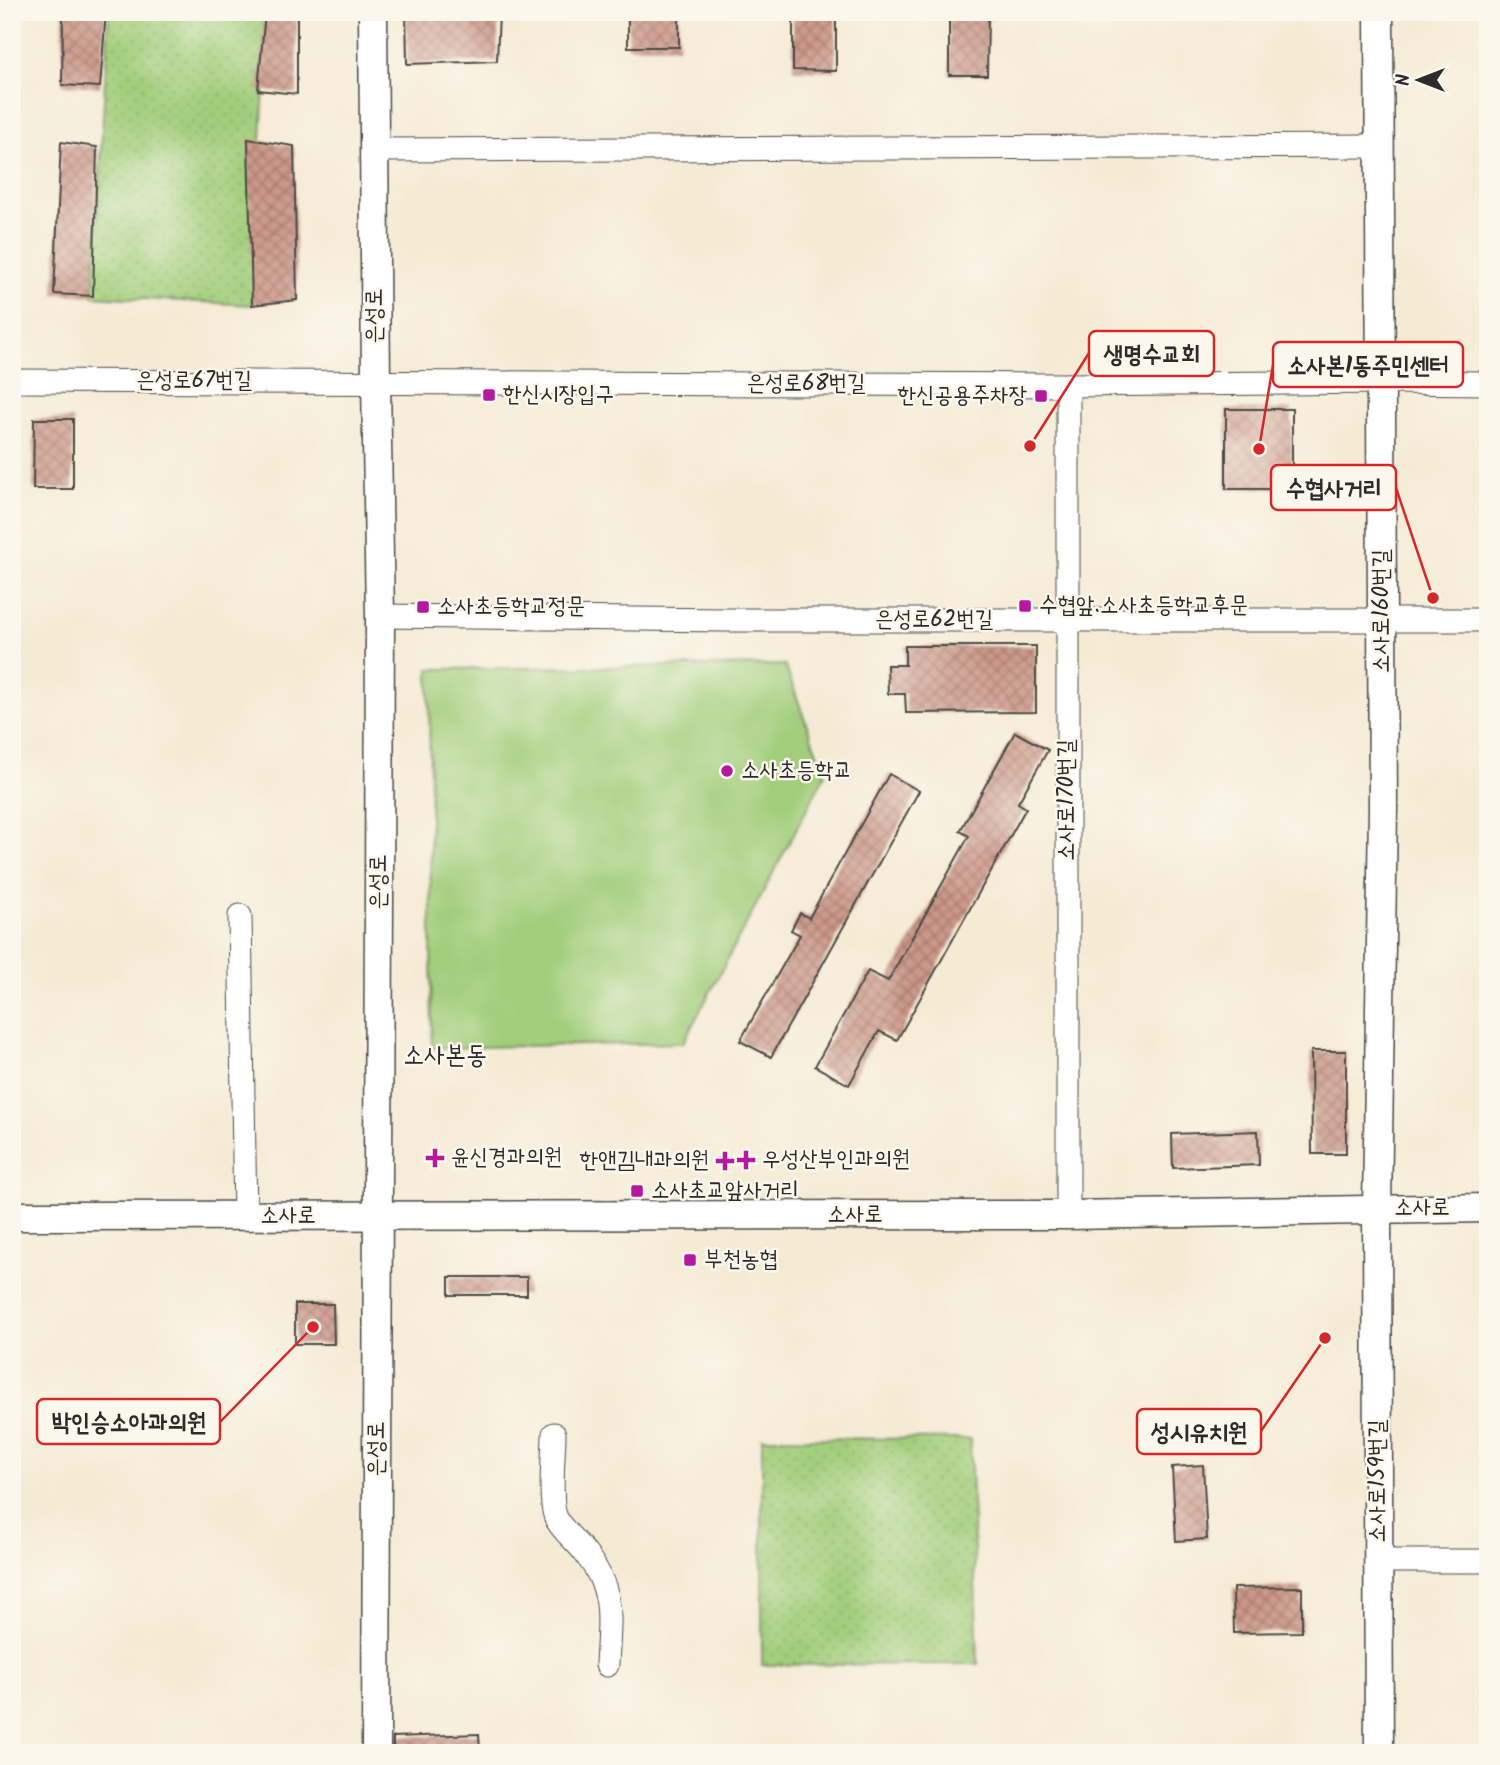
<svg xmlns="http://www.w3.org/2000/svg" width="1500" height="1765" font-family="Kalam,'Poor Story',sans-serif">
<defs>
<pattern id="grass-dots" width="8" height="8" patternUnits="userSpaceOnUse" patternTransform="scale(1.75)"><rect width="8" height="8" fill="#a2ce7b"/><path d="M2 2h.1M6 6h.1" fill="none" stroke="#8cb16a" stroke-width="1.8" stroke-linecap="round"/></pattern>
<pattern id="building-cross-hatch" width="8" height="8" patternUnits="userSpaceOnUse" patternTransform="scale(1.75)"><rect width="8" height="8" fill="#cc9889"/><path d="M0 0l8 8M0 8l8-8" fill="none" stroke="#a67c70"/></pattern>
</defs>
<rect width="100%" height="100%" fill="#fbf7ec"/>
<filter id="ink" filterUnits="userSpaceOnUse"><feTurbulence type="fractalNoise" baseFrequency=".0143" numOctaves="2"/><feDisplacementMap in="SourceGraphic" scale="14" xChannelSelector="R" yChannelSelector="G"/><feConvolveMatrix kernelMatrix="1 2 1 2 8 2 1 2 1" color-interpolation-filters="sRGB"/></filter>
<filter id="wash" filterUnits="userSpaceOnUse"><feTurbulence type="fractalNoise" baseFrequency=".00686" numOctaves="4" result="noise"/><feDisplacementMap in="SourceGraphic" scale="28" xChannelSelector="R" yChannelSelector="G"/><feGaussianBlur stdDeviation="1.57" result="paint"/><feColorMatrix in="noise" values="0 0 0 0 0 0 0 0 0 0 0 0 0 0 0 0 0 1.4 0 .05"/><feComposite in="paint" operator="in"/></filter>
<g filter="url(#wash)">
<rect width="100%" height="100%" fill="#f5ebd5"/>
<!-- grass -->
<g fill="url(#grass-dots)" stroke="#667c53" stroke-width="2">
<polygon points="12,12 19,12 16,366 12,366"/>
<polygon points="109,12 268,12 252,305 93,296"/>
<polygon points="762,1438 970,1439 978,1664 762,1665"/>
</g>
<!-- garden -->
<polygon fill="#a2ce7b" stroke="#667c53" stroke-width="2" points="785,665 825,775 683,1043 432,1048 429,669"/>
<g id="blocks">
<!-- building -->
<g fill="url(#building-cross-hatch)">
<polygon points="63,12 106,12 100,87 62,85"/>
<polygon points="265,12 297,12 297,94 258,90"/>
<polygon points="406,12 499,12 497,61 407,64"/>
<rect x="628" y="12" width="51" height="35"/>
<polygon points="793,12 836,12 836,71 793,70"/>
<polygon points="949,12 988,12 987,75 949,75"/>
<polygon points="248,139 294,146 297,300 252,305"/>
<polygon points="61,142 97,147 93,296 54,294"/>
<rect x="1226" y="409" width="66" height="80"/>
<polygon points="34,419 73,419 73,489 33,489"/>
<polygon points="905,646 1036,646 1036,712 906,713 905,694 888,694 887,665 905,665"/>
<polygon points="1015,732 1048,750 1018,803 1026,808 897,1040 879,1031 849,1085 815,1066 868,971 888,981 969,836 960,831"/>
<polygon points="889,774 919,791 771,1057 740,1041 800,935 791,930 800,913 809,918"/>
<polygon points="1311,1051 1346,1051 1346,1154 1312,1154"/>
<polygon points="1258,1131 1259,1165 1173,1168 1172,1134"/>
<rect x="449" y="1277" width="78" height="18"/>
<polygon points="295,1304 333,1304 334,1344 295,1344"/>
<polygon points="1203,1465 1207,1539 1176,1541 1172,1467"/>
<polygon points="1302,1587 1302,1632 1234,1633 1233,1588"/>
<polygon points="479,1734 480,1753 393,1753 393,1737"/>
</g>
</g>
</g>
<g filter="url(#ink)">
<use href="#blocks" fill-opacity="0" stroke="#494844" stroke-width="2"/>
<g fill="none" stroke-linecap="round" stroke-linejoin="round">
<!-- minor casing -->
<g stroke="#494844" stroke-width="25">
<g id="minor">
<polyline points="374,150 1380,146"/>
<polyline points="12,381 1068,385 1381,382 1488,383"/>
<polyline points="1068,385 1068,1215"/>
<polyline points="380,616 726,620 1488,620"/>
<polyline points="240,916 245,1216"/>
<path d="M554,1434C554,1455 548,1504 557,1520C564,1532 577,1542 585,1553C616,1592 609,1619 607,1665"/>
<polyline points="1378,1561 1488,1561"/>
</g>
</g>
<!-- tertiary casing -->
<g stroke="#494844" stroke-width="31">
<g id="tertiary">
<polyline points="373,12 376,382 380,616 376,1753"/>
<polyline points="12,1216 1068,1215 1488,1208"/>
<polyline points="1379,1753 1377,1209 1383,808 1379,12"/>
</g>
</g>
<!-- minor -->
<use href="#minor" stroke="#fff" stroke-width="23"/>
<!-- tertiary -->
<use href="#tertiary" stroke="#fff" stroke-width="28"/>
</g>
</g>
<!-- markers -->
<g fill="#b5179e" stroke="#fbf7ec" stroke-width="2.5">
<rect x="482" y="388" width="14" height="14" rx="3.5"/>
<rect x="1034" y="389" width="14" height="14" rx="3.5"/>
<rect x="1018" y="599" width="14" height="14" rx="3.5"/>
<rect x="416" y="600" width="14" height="14" rx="3.5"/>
<circle cx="727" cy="771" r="7"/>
<path d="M431.5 1147.5h7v7h7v7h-7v7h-7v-7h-7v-7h7z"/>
<path d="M742.5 1149.5h7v7h7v7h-7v7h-7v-7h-7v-7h7z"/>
<path d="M721.5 1150.5h7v7h7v7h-7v7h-7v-7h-7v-7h7z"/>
<rect x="630" y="1184" width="14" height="14" rx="3.5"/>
<rect x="683" y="1253" width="14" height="14" rx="3.5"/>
</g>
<g text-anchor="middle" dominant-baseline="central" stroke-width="5" stroke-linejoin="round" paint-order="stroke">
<!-- street labels -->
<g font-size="23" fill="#2b2b2b" stroke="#fbf7ec">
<text transform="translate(375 316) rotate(-90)">은성로</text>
<text x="194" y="381">은성로67번길</text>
<text x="806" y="384">은성로68번길</text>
<text transform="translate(1382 611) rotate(-90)">소사로160번길</text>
<text x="934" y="620">은성로62번길</text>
<text transform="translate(1067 800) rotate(-90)">소사로170번길</text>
<text transform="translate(379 882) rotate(-90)">은성로</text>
<text x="1422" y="1208">소사로</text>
<text x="855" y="1215">소사로</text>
<text x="288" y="1216">소사로</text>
<text transform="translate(377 1449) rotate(-90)">은성로</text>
<text transform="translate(1378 1481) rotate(-90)">소사로159번길</text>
</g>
<!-- poi labels -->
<g font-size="23" fill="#2b2b2b" stroke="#fbf7ec" text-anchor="start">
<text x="503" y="395">한신시장입구</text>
<text x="1027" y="396" text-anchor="end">한신공용주차장</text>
<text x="1039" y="606">수협앞.소사초등학교후문</text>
<text x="437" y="607">소사초등학교정문</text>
<text x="741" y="771">소사초등학교</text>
<text x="451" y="1158">윤신경과의원</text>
<text x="762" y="1160">우성산부인과의원</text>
<text x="709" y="1161" text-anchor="end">한앤김내과의원</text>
<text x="651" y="1191">소사초교앞사거리</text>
<text x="704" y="1260">부천농협</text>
</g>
<!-- quarter labels -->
<g font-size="26" fill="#2b2b2b" stroke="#fbf7ec">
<text x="445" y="1056">소사본동</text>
</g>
</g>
<!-- callouts -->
<path fill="none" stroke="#d62828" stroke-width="2.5" d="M1030 446L1089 353M1259 449L1273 365M1433 598L1396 488M313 1327L220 1422M1325 1338L1261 1431"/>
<g fill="#d62828" stroke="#fbf7ec" stroke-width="2.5">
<circle cx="1030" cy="446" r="7"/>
<circle cx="1259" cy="449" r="7"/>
<circle cx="1433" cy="598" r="7"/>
<circle cx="313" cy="1327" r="7"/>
<circle cx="1325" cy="1338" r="7"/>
</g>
<g fill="#fbf7ec" stroke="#d62828" stroke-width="2.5">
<rect x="1089" y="331" width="125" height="45" rx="7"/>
<rect x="1273" y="342" width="190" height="45" rx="7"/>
<rect x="1271" y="465" width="125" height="45" rx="7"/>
<rect x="37" y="1399" width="183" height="45" rx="7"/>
<rect x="1137" y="1409" width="124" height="45" rx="7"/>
</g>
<g font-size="24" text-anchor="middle" font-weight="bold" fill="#2b2b2b">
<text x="1152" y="362">생명수교회</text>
<text x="1368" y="373">소사본1동주민센터</text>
<text x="1334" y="496">수협사거리</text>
<text x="129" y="1430">박인승소아과의원</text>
<text x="1199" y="1440">성시유치원</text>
</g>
<!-- margin -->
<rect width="1500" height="1765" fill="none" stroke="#fbf7ec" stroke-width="42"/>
<!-- north arrow -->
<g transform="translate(1419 80) rotate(270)" stroke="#fbf7ec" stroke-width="5" paint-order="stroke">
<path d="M0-5L12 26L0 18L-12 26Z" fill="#2b2b2b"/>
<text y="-10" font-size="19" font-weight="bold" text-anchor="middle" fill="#2b2b2b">N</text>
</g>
</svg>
